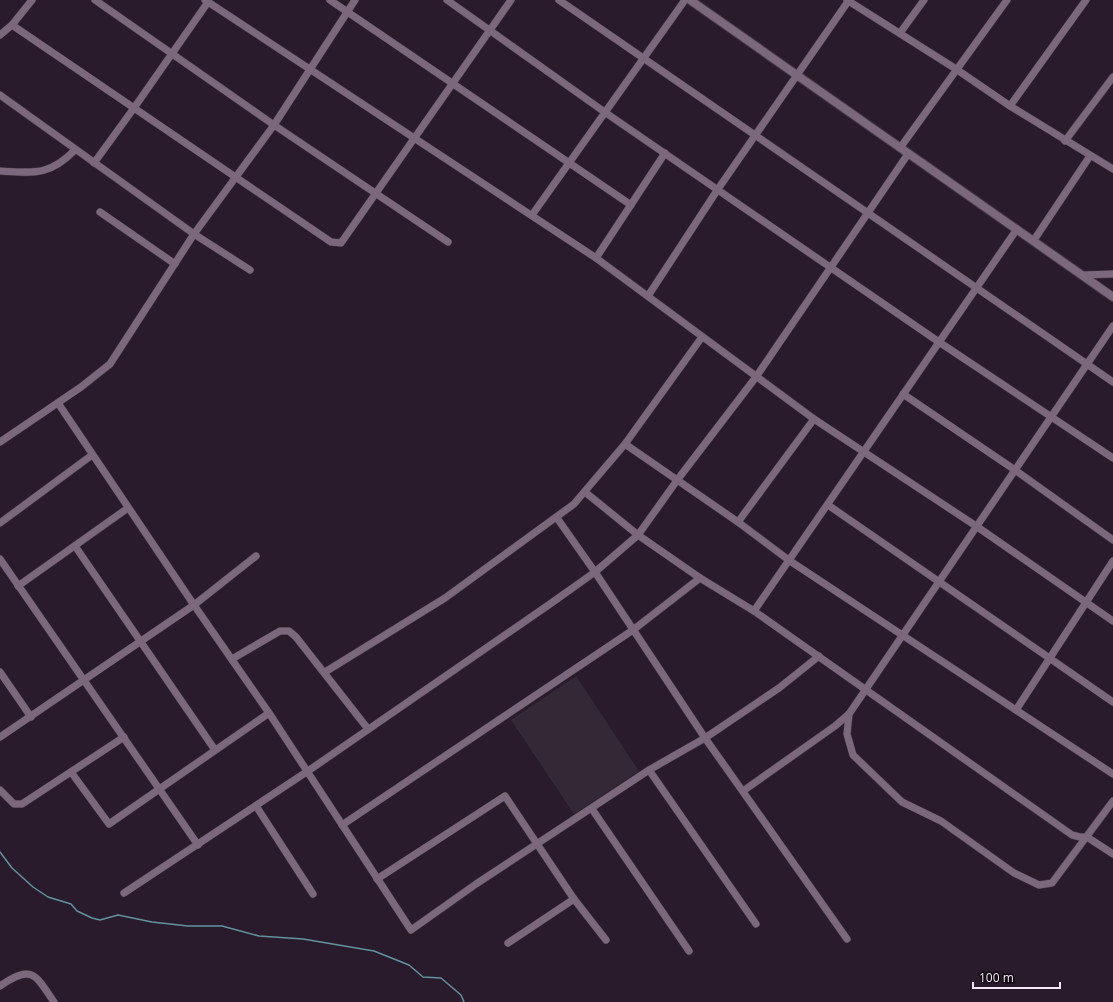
<svg xmlns="http://www.w3.org/2000/svg" width="1113" height="1002" font-family="'Open Sans',sans-serif">
<rect width="100%" height="100%" fill="#2a1b2c"/>
<!-- education -->
<polygon fill="#332836" points="576,676 639,771 574,814 511,720"/>
<g fill="none" stroke-linecap="round" stroke-linejoin="round">
<!-- stream -->
<polyline stroke="#6093a0" stroke-width="1.5" points="0,852 12,868 33,887 48,897 71,904 77,911 92,918 100,920 118,915 152,922 188,926 222,926 259,936 303,939 374,951 409,965 423,977 441,978 461,995 464,1002"/>
<!-- minor casing -->
<g stroke="#433745" stroke-width="8">
<g id="minor">
<polyline points="95,0 274,125 448,242"/>
<polyline points="205,0 596,258 814,419 976,526 1113,621"/>
<polyline points="330,0 631,205"/>
<polyline points="447,0 606,113 939,342 1113,458"/>
<polyline points="559,0 1113,382"/>
<polyline points="847,0 956,69 1010,106 1113,169"/>
<polyline points="12,25 331,242 341,243 511,0"/>
<polyline points="900,33 924,0"/>
<polyline points="0,35 12,25 32,0"/>
<polyline points="0,95 194,234 250,270"/>
<polyline points="1010,106 1086,0"/>
<polyline points="1065,141 1113,77"/>
<polyline points="900,148 1007,0"/>
<polyline points="94,163 134,108 208,2"/>
<path d="M0,171C35,173 49,176 75,150"/>
<polyline points="100,212 175,264"/>
<polyline points="532,215 685,0"/>
<polyline points="1034,240 1090,156"/>
<polyline points="596,258 665,153"/>
<polyline points="1082,275 1113,274"/>
<polyline points="648,296 718,189 849,0"/>
<polyline points="903,394 1015,470 1113,540"/>
<polyline points="58,403 194,605 269,713 411,930 476,884 649,770 705,738 779,688 819,656"/>
<polyline points="0,442 81,387 110,364 194,234 274,125 355,0"/>
<polyline points="625,444 738,522 790,561 1113,774"/>
<polyline points="585,492 638,535 700,578 754,611 1072,835 1080,837 1087,837 1113,854"/>
<polyline points="828,505 1113,702"/>
<polyline points="557,518 595,572 705,738 847,939"/>
<polyline points="738,522 814,419"/>
<polyline points="0,523 92,455"/>
<polyline points="75,546 215,750"/>
<polyline points="0,559 198,845"/>
<polyline points="18,586 128,508"/>
<polyline points="754,611 1017,229"/>
<polyline points="232,659 280,631 289,631 296,637 368,729"/>
<polyline points="0,672 31,717"/>
<polyline points="325,672 445,598 574,504 625,444 702,337"/>
<polyline points="1016,710 1113,561"/>
<polyline points="849,714 847,734 853,755 902,802 941,821 1014,873 1039,885 1052,883 1113,801"/>
<polyline points="0,737 194,605 256,556"/>
<polyline points="649,770 756,924"/>
<polyline points="71,772 109,824 269,713"/>
<polyline points="0,790 14,804 22,804 124,737"/>
<polyline points="743,791 835,726 849,714 1113,326"/>
<polyline points="256,806 313,894"/>
<polyline points="592,809 689,951"/>
<polyline points="342,825 633,630 700,578"/>
<polyline points="377,879 505,796 574,899 606,940"/>
<polyline points="124,893 308,771 550,604 595,572 638,535 678,479 756,377 908,154"/>
<polyline points="508,943 574,899"/>
<path d="M0,986C32,964 35,974 54,1002"/>
</g>
</g>
<!-- tertiary casing -->
<g stroke="#433745" stroke-width="10">
<polyline id="tertiary" points="690,0 1113,297"/>
</g>
<!-- minor -->
<use href="#minor" stroke="#7b687c" stroke-width="7"/>
<!-- tertiary -->
<use href="#tertiary" stroke="#7b687c" stroke-width="8"/>
</g>
<!-- scale -->
<path d="M973 982v6h87v-6" fill="none" stroke="#f2e7f3" stroke-width="2"/>
<text x="979" y="982" font-size="12" fill="#f2e7f3" stroke="#0f080f" stroke-width="3" paint-order="stroke">100 m</text>
</svg>
